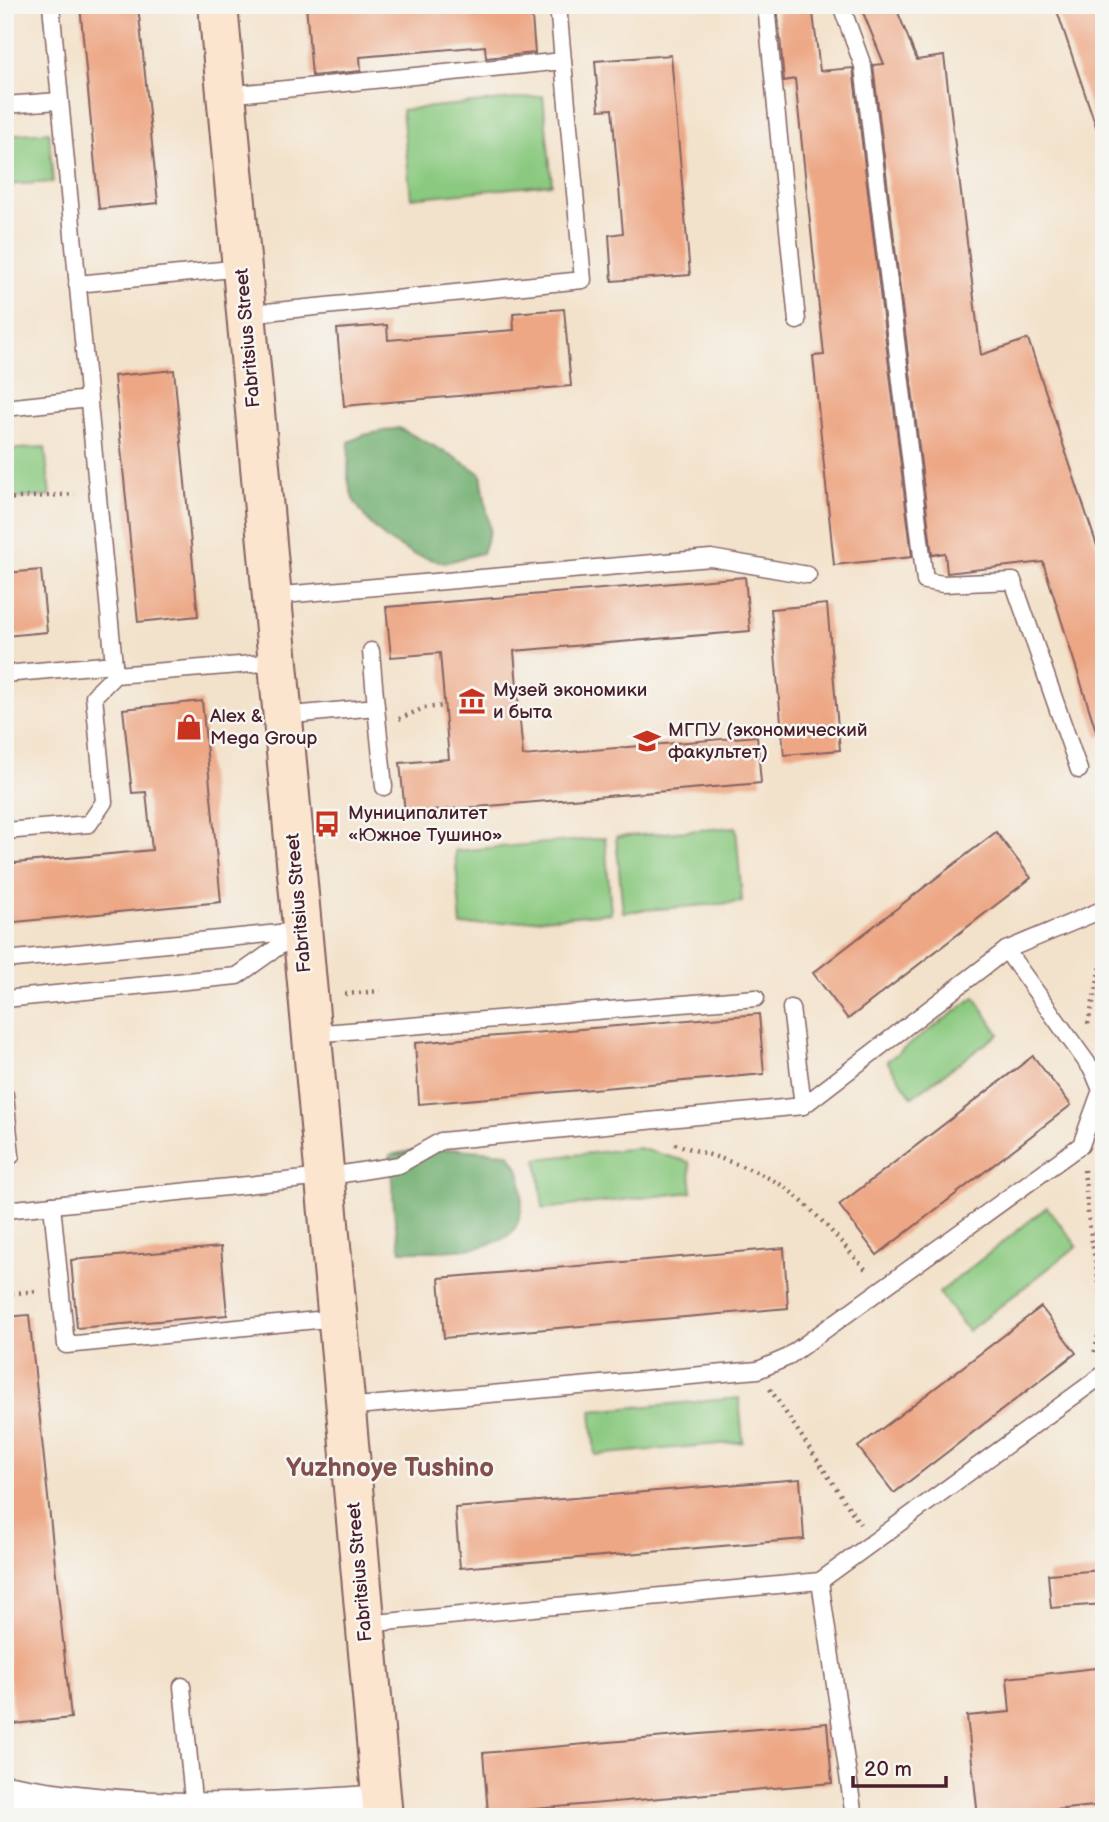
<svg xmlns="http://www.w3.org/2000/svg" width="1109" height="1822" font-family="'Balsamiq Sans',sans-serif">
<rect width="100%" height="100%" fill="#f6f6f2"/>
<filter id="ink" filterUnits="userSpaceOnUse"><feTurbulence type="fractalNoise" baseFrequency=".0143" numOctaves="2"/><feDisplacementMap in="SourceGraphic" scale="14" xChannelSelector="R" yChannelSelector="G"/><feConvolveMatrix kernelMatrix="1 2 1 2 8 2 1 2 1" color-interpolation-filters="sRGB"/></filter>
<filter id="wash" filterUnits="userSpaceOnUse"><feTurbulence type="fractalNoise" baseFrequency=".00686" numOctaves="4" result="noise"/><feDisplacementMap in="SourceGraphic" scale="28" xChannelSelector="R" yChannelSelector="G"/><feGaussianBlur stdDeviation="1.57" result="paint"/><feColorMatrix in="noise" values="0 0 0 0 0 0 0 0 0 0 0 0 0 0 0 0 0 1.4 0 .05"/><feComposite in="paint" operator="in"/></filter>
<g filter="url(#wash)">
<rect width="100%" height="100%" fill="#f3e2cb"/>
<!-- green -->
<g fill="#8ac97f" stroke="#6a7455" stroke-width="2">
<polygon points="543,96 552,184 411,198 402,110"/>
<polygon points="49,132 53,182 5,185 5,135"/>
<polygon points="45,447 50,496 5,499 5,450"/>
<polygon points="736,827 742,902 623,912 616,837"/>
<polygon points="605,838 611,913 461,926 455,851"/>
<polygon points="975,997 999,1034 912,1097 887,1061"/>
<polygon points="638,1148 689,1162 692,1192 543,1209 537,1159"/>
<polygon points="1047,1207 1077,1246 968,1331 939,1293"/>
<polygon points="739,1398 743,1442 595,1455 591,1411"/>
</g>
<!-- forest -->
<g fill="#6fad6e" stroke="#5c664c" stroke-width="2">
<polygon points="399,428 451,455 481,474 490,530 482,553 444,563 413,554 385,538 367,520 353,499 348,479 349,442 364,435"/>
<path d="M456,1149L508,1153C521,1168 522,1179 522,1198C522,1210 520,1223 511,1233C488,1254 430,1251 401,1251L395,1221L390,1155L411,1151Z"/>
</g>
<g id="blocks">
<!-- building -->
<g fill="#eda785">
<polygon points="80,5 138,5 158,203 99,209"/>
<polygon points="306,5 531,5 535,53 486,58 485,46 360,57 361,71 312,76"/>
<polygon points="777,5 812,5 820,71 853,68 912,557 834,565 813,356 824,355 795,79 784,81"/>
<polygon points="860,5 895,5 917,60 944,56 981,355 1028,339 1104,567 1104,736 1098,737 1043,562 947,573 945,553 932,555 873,65 884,64"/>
<polygon points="1055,5 1104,5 1104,134 1099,135"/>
<polygon points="671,55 690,275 612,281 609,235 623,233 612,109 599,110 595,61"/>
<polygon points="564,309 571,386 344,406 337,329 387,325 388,340 514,330 513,313"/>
<polygon points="174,370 198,616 138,622 114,376"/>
<polygon points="41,570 47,632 5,636 5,573"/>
<polygon points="745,577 750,631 514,651 523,756 757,736 761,783 405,813 400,763 449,759 440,653 391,657 386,607"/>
<polygon points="827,604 840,750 784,755 771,609"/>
<polygon points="202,701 221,902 5,923 5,864 152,850 146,792 132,793 123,709"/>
<polygon points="996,832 1031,878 848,1019 813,973"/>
<polygon points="759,1014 764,1074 419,1104 415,1043"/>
<polygon points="1033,1056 1071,1105 877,1255 839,1205"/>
<polygon points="221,1247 227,1315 77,1328 71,1260"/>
<polygon points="784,1248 788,1308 444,1338 439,1278"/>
<polygon points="1041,1307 1076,1353 894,1493 858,1447"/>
<polygon points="29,1315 71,1718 14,1724 5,1640 5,1317"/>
<polygon points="800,1479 804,1539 460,1568 455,1508"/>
<polygon points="1104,1570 1104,1604 1051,1608 1048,1574"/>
<polygon points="1104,1667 1104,1805 1015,1814 1015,1817 978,1817 967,1716 1010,1712 1007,1678"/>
<polygon points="827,1723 832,1783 488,1813 483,1753"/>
</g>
</g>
</g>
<g filter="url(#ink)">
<use href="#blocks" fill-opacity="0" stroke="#856363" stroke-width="2"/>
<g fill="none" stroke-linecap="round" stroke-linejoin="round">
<!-- service casing -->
<g stroke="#856363" stroke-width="19">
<g id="service">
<polyline points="51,5 115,675"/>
<polyline points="558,5 563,61"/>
<polyline points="766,5 797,321"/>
<polyline points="841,5 863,66 925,581 943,584 1013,581 1079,770"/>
<polyline points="226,95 563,61 583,280 246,314"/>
<polyline points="5,105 59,101"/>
<polyline points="77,284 242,268"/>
<polyline points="5,408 89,399"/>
<polyline points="271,596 711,558 808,575"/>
<polyline points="5,674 114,664"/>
<polyline points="376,707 384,787"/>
<polyline points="282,716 376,707 371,651"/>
<polyline points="5,831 89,824 104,802 94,696 115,675 277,662"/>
<polyline points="5,960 299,931"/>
<polyline points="5,999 237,976 299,932"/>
<polyline points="791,1008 803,1106"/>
<polyline points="311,1034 756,998"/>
<polyline points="5,1095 11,1156"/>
<polyline points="52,1205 66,1345 337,1318"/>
<polyline points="5,1210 324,1177 399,1165 441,1141 803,1106 1006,950 1104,909"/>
<polyline points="345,1407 758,1370 786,1358 1081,1145 1101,1090 1093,1071 1006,950"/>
<polyline points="820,1581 854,1817"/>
<polyline points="365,1624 820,1581 1104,1374"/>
<polyline points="182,1686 194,1810"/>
</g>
</g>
<!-- minor casing -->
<g stroke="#856363" stroke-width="33">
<path id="minor" d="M5,1790C135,1815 251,1810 381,1800"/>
</g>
<!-- secondary casing -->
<g stroke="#856363" stroke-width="42">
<polyline id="secondary" points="218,5 383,1817"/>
</g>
<!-- path -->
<g stroke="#856363" stroke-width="4.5" stroke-dasharray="2 5" stroke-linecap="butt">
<polyline points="5,499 75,494"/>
<polyline points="399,719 424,708 445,706"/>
<polyline points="345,994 380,991"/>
<polyline points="1088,1024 1104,953"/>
<path d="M675,1144C710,1155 746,1165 778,1183C808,1201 843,1245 868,1272"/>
<polyline points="1084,1170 1089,1223 1102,1302 1102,1317 1094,1355"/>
<polyline points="5,1294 39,1291"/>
<polyline points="770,1389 860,1524"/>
</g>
<!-- service -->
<use href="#service" stroke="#fff" stroke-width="16"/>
<!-- minor -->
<use href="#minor" stroke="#fff" stroke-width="30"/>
<!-- secondary -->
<use href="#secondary" stroke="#fbe5cf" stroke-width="38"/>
</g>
</g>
<!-- icons -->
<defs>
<g id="museum-bare" transform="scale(2.1)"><path d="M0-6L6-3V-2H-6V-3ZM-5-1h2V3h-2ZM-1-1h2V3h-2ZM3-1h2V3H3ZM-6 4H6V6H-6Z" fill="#c8321e" stroke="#f6f6f2" stroke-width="2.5" paint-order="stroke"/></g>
<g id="shop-bare" transform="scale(2.1)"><path d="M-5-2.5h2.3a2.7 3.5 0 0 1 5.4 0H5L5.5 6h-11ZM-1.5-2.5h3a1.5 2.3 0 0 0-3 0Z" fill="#c8321e" stroke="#f6f6f2" stroke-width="2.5" paint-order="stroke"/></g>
<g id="university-bare" transform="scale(2.1)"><path d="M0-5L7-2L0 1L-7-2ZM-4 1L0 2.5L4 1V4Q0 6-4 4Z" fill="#c8321e" stroke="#f6f6f2" stroke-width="2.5" paint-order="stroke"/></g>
<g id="bus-bare" transform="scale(2.1)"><path d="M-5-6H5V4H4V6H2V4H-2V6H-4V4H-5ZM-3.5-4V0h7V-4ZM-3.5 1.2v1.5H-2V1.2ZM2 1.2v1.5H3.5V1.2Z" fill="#c8321e" stroke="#f6f6f2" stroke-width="2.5" paint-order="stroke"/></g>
</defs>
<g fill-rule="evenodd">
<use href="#museum-bare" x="472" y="701"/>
<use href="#shop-bare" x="189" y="727"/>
<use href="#university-bare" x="647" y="741"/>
<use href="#bus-bare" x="327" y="824"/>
</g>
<g text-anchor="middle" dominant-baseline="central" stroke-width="5" stroke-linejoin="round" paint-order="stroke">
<!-- street labels -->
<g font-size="19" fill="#4a1f2b" stroke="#f6f6f2">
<text transform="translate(248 338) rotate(-95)">Fabritsius Street</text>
<text transform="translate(299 903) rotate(-95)">Fabritsius Street</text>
<text transform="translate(360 1572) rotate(-95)">Fabritsius Street</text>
</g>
<!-- poi labels -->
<g font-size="19" fill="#4a1f2b" stroke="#f6f6f2" text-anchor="start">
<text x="493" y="690">Музей экономики<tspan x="493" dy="22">и быта</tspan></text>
<text x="210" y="716">Alex &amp;<tspan x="210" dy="22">Mega Group</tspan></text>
<text x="668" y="730">МГПУ (экономический<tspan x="668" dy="22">факультет)</tspan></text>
<text x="348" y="813">Муниципалитет<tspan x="348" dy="22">«Южное Тушино»</tspan></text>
</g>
<!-- district labels -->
<g font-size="26" font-weight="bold" fill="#834f4a" stroke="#f6f6f2">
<text x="390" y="1468">Yuzhnoye Tushino</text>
</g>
</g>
<!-- margin -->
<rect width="1109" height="1822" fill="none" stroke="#f6f6f2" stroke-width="28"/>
<!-- scale -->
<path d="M853 1776v10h93v-10" fill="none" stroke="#4a1f2b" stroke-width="3.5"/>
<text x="864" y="1776" font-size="21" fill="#4a1f2b" stroke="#f6f6f2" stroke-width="5" paint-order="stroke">20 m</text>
</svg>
